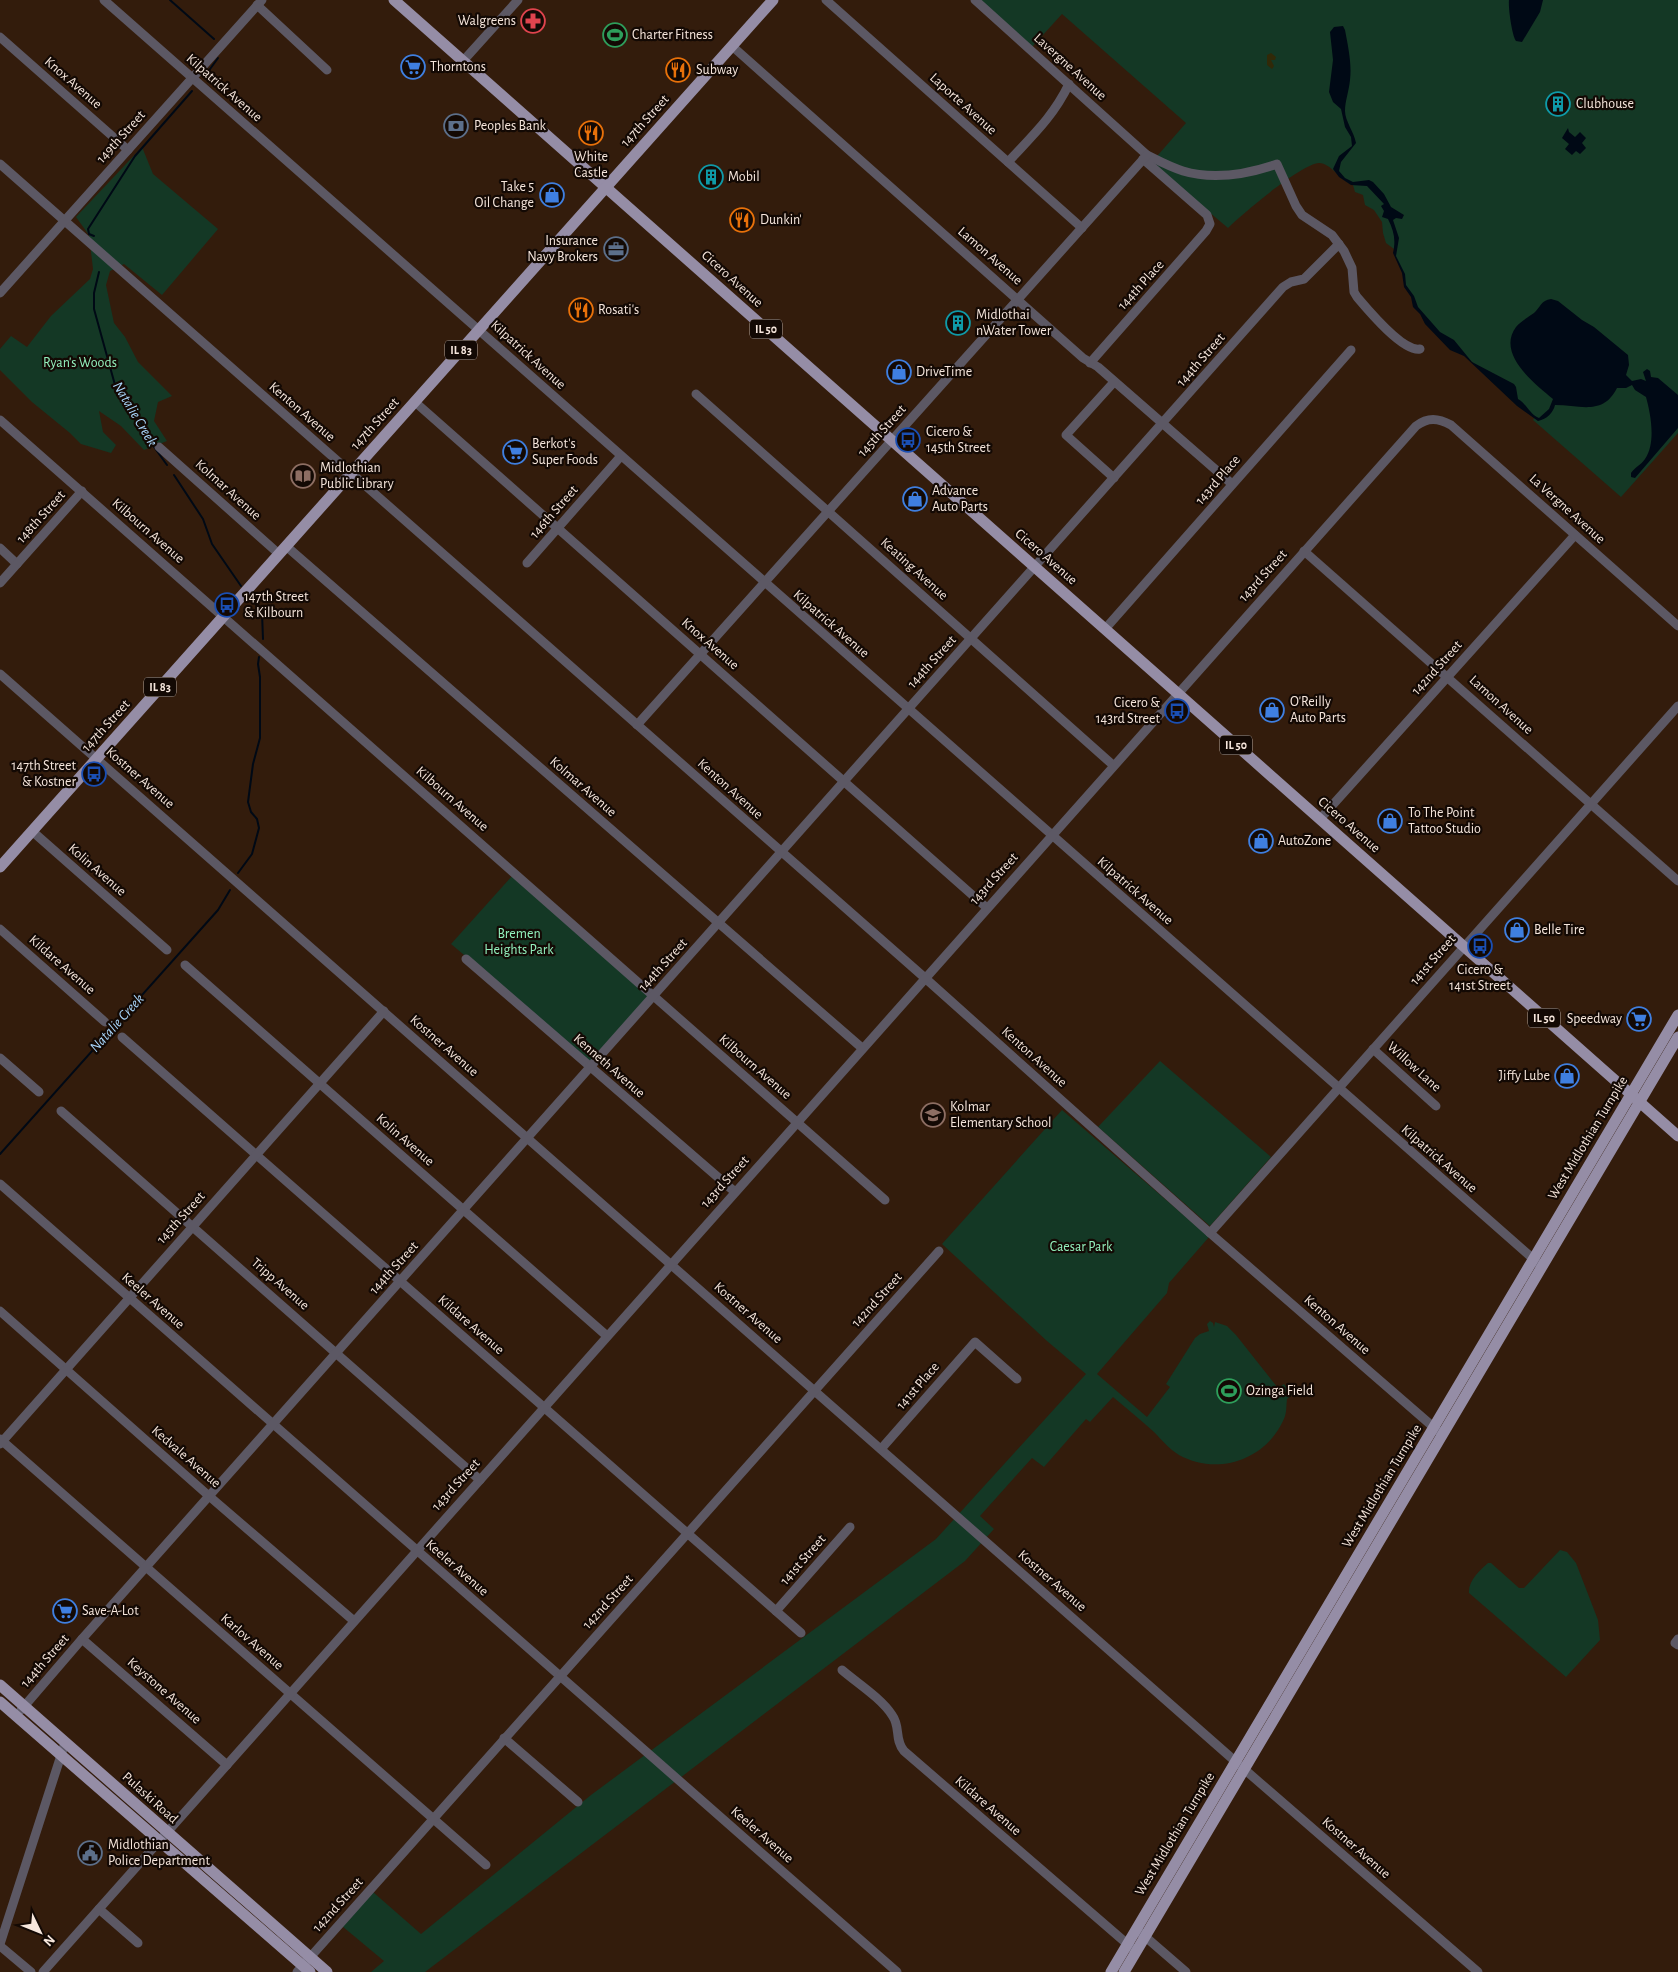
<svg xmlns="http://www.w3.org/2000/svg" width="1678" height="1972" font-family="'Alegreya Sans',sans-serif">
<rect width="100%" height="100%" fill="#331c0c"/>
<!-- green -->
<g fill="#143825">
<path d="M979,0H1678V433L1621,497L1533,420L1535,417L1478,367L1464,355L1450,348L1415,306L1413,298L1406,288L1403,274L1396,258L1394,249L1386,243L1383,233L1382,222L1374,210L1365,205L1363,195L1355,192L1353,185C1341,181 1331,163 1319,163C1301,164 1242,214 1228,228L1151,163L1186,123L1062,14L1032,47Z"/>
<polygon points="142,147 153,174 218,229 162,295 124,264 110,271 106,285 114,323 125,337 138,362 172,396 158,402 154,421 167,441 144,450 121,426 99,411 103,432 116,445 111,453 81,444 70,433 32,402 0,370 0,349 11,336 27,347 51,316 90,279 93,269 89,235 76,217"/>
<polygon points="512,876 650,997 591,1062 451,944"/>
<polygon points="1160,1061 1271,1157 1210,1226 1098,1127"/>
<path d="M1062,1110L1209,1237L1169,1283L1167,1293L1097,1374L1147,1417L1170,1387L1166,1384L1195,1338L1200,1334L1209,1331L1207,1324L1210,1321L1213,1323L1214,1327L1215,1322L1227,1326L1236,1335L1278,1388L1284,1384L1292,1395L1287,1399C1286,1407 1287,1414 1283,1421C1265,1460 1217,1476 1179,1455C1169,1449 1162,1440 1154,1432C1141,1420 1127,1409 1113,1397L1090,1422L1086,1419L1044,1467L1032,1458L980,1516L994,1529L965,1561L425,1972H371L384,1961L342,1926L373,1892L421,1934L591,1795L936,1539L1086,1374L1047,1341L942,1244Z"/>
<path d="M1560,1550L1567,1552L1576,1563L1598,1620L1600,1640L1566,1677L1469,1593C1468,1581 1480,1570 1488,1563H1491L1519,1588H1524Z"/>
</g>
<!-- sand -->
<polygon fill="#312908" points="1271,53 1276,57 1275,60 1271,60 1274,66 1272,69 1267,65 1267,55"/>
<!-- water -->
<g fill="#000915">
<path d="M1509,0H1543L1540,12L1522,42L1516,41C1512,36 1508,7 1509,0Z"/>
<path d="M1343,26L1345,30C1348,46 1352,64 1350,80C1349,91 1345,101 1345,111C1345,121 1354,132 1356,143L1341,162L1339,171L1345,178L1353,182L1369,180L1373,182L1384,194L1391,207L1404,215L1402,219L1396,218L1393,220L1399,238L1396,256L1405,274L1406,285L1414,296L1418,307L1440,332L1454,340L1472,362L1514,384L1516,387L1518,399C1527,404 1529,414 1539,418L1549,409L1553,399C1535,384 1496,354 1516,327C1521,321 1527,318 1534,313C1540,308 1541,300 1551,299L1558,301L1582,320L1594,327L1628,355L1629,365L1626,375L1632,381L1641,379L1646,381L1643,372L1647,369L1650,371L1651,377L1658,378L1678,395V428L1635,478L1631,477V473C1635,467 1641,465 1645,459C1656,443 1651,415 1646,397L1635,390L1632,385L1626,388H1617C1603,416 1580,405 1555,405C1553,413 1547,419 1538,421L1517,406L1464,356L1450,350L1425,324L1420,314L1413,307L1411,297L1404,287L1402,273L1393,253C1396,240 1394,231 1388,219L1382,217L1384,211L1381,206L1384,204L1367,186L1351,185L1339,177L1333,169L1339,156L1352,146L1351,137L1345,127L1341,109L1333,102L1329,92L1333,60L1330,32L1334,27Z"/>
<polygon points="1568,128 1569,132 1575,137 1580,132 1586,138 1582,143 1586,148 1580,154 1576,151 1572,155 1565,149 1569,144 1562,138"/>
</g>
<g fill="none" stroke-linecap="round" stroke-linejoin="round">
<!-- stream -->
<g stroke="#000915" stroke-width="2">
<polyline points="170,0 214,39"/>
<polyline points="205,76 218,58"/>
<polyline points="94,236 89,234 88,229 135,156 192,91"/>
<polyline points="99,272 94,293 94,309 115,385 141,423 152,444 167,465"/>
<polyline points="174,475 203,519 212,544 241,586"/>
<polyline points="252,599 262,613 263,639"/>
<polyline points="238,873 252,854 259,828 257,819 251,812 248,802 253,764 260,738 260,677 258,664 259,657"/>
<polyline points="0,1154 218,910 230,890"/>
</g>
<!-- minor -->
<g stroke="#5c5864" stroke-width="9">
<polyline points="104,0 1538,1263"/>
<polyline points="826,0 1082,228"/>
<path d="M975,0L1147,155C1159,161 1170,167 1183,171C1213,180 1248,174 1277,164L1296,206L1302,215L1332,235L1344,251L1352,268L1354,292L1357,297C1368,310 1403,352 1420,349"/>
<polyline points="257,5 327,70"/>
<polyline points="0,37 128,150"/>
<polyline points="732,46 1083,358 1098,367 1232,484"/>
<polyline points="463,61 518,0"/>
<path d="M1008,162C1032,136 1053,117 1069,84"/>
<polyline points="0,164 925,978 1210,1233 1438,1431"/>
<polyline points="0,293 262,0"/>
<polyline points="1090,363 1206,231 1210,224 1207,215 1143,159"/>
<polyline points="1114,382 1066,435 1114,478"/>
<polyline points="696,394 1113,765"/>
<polyline points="415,402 987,908"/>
<polyline points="0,420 885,1200"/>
<polyline points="159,447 279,554"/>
<polyline points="286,546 862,1048"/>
<polyline points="0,548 17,564"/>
<polyline points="1304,551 1678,881"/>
<polyline points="527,563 621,456"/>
<polyline points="0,583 82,491"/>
<polyline points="1105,629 1351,350"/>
<polyline points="0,674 1244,1769 1478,1972"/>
<polyline points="637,725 1147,155"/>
<polyline points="1320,819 1575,535"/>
<polyline points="32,831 167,950"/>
<polyline points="0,929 105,1022"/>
<polyline points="466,959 735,1192"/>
<polyline points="185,965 607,1336"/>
<polyline points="122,1037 801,1633"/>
<polyline points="1373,1049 1436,1106"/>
<polyline points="0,1058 39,1092"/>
<polyline points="61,1111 480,1480"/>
<polyline points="0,1184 897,1972"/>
<polyline points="1210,1233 1678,706"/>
<polyline points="0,1311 209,1496 354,1621"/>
<polyline points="0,1439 486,1865"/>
<polyline points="0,1444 384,1011"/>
<polyline points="881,1449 975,1342 1017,1379"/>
<polyline points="776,1611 850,1527"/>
<polyline points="82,1639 227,1765"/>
<polyline points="1678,1639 1675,1643 1678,1645"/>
<path d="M842,1670C857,1683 881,1698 892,1715C901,1727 894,1739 904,1751L1132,1948"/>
<polyline points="21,1710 82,1639 1283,287 1291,282 1304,279 1339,244"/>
<polyline points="504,1738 578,1802"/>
<polyline points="99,1909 138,1943"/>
<polyline points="1141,1933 1186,1972"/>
<polyline points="0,1944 65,1743"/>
<polyline points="0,1946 31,1972"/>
<path d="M43,1972L1416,426C1428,417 1438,418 1451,425L1678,626"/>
<polyline points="297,1972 939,1251"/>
</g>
<!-- major -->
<g stroke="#958da6" stroke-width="11">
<polyline points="394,0 1678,1136"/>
<polyline points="0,867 773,0"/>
<polyline points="0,1685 327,1972"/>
<polyline points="0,1702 310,1972"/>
<polyline points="1111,1972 1678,1015"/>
<polyline points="1124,1972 1678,1037"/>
</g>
</g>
<!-- icons -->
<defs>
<g id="pharmacy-ring" transform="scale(1.25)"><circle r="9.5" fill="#130904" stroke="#e0444e" stroke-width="1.5"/><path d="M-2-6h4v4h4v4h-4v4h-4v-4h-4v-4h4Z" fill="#e0444e"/></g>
<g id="stadium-ring" transform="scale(1.25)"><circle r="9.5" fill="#130904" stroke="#2e9e5b" stroke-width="1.5"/><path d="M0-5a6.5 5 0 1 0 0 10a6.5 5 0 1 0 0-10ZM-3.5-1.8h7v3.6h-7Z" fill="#2e9e5b"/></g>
<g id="supermarket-ring" transform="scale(1.25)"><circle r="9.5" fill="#130904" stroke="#3f7fe0" stroke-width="1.5"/><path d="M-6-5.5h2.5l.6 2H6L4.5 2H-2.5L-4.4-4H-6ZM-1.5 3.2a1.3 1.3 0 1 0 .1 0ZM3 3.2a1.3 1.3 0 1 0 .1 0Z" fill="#3f7fe0"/></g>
<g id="restaurant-ring" transform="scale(1.25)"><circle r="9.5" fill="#130904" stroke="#e8710a" stroke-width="1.5"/><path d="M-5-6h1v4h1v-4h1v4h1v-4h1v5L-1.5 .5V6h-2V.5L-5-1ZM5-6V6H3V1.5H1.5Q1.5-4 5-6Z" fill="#e8710a"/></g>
<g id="building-ring" transform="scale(1.25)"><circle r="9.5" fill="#130904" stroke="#0f9aa8" stroke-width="1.5"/><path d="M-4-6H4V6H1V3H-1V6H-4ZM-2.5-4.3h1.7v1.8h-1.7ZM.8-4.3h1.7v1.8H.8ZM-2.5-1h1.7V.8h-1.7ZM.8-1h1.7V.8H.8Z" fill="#0f9aa8"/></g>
<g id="bank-ring" transform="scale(1.25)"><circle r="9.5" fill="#130904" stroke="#5c6f8a" stroke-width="1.5"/><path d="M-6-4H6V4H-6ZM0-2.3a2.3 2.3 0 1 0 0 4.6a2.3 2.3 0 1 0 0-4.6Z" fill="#5c6f8a"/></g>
<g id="shop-ring" transform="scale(1.25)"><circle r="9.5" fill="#130904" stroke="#3f7fe0" stroke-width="1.5"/><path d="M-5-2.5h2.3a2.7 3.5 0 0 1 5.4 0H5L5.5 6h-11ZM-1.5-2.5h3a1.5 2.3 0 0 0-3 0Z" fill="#3f7fe0"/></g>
<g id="office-ring" transform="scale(1.25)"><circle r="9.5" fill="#130904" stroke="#5c6f8a" stroke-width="1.5"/><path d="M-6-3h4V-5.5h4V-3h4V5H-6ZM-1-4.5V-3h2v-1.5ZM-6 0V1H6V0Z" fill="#5c6f8a"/></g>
<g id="bus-ring" transform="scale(1.25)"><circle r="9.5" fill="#130904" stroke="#1a4fb4" stroke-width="1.5"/><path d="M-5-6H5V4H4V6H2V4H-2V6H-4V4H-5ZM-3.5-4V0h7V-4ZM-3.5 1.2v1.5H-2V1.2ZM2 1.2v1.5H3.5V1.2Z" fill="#1a4fb4"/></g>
<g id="library-ring" transform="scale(1.25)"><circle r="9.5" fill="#130904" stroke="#8d6e63" stroke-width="1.5"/><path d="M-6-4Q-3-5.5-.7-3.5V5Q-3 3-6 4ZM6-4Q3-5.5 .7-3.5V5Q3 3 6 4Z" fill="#8d6e63"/></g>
<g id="school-ring" transform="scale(1.25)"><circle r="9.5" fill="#130904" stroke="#8d6e63" stroke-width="1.5"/><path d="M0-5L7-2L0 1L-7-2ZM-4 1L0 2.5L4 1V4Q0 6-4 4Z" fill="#8d6e63"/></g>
<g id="civic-ring" transform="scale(1.25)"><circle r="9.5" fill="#130904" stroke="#5c6f8a" stroke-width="1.5"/><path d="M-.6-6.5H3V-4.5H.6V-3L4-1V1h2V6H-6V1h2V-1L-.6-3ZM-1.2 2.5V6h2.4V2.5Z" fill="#5c6f8a"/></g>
</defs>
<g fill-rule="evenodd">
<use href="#pharmacy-ring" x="533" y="21"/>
<use href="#stadium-ring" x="615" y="35"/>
<use href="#supermarket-ring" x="413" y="67"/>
<use href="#restaurant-ring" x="678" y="70"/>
<use href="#building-ring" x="1558" y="104"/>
<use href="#bank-ring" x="456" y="126"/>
<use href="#restaurant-ring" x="591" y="133"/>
<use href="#building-ring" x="711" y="177"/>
<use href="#shop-ring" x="552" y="195"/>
<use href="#restaurant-ring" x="742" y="220"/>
<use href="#office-ring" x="616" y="249"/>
<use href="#restaurant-ring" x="581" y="310"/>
<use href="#building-ring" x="958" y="323"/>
<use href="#shop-ring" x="899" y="372"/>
<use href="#bus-ring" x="908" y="440"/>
<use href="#supermarket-ring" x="515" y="452"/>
<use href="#library-ring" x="303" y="476"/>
<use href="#shop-ring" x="915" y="499"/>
<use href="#bus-ring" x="227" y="605"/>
<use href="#shop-ring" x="1272" y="710"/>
<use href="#bus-ring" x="1177" y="711"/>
<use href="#bus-ring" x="94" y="774"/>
<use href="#shop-ring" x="1390" y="821"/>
<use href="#shop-ring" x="1261" y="841"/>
<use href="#shop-ring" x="1517" y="930"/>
<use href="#bus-ring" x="1480" y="946"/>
<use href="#supermarket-ring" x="1639" y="1019"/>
<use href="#shop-ring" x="1567" y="1076"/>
<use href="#school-ring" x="933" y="1115"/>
<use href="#stadium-ring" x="1229" y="1391"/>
<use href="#supermarket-ring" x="65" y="1611"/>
<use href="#civic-ring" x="90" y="1853"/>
</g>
<g text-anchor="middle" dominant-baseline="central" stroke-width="4.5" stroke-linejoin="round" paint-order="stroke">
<!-- shield labels -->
<g fill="#130904" stroke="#b2a49b" stroke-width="1">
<rect x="750" y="319.5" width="32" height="19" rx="4"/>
<rect x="445" y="340.5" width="32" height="19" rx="4"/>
<rect x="144" y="677.5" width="32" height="19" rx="4"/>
<rect x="1220" y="735.5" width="32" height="19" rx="4"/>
<rect x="1528" y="1008.5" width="32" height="19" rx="4"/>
</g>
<g font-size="12" font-weight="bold" fill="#f6e6dc">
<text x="766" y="329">IL 50</text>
<text x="461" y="350">IL 83</text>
<text x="160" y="687">IL 83</text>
<text x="1236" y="745">IL 50</text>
<text x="1544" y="1018">IL 50</text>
</g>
<!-- poi labels -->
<g font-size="14" fill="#f6e6dc" stroke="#130904" text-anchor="start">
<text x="516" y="21" text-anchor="end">Walgreens</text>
<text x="632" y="35">Charter Fitness</text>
<text x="430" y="67">Thorntons</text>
<text x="696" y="70">Subway</text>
<text x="1576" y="104">Clubhouse</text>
<text x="474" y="126">Peoples Bank</text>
<text x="591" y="157" text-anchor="middle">White<tspan x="591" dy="16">Castle</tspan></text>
<text x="728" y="177">Mobil</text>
<text x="534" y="187" text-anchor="end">Take 5<tspan x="534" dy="16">Oil Change</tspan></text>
<text x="760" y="220">Dunkin'</text>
<text x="598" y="241" text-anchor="end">Insurance<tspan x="598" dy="16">Navy Brokers</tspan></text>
<text x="598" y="310">Rosati's</text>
<text x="976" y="315">Midlothai<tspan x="976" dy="16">nWater Tower</tspan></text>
<text x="916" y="372">DriveTime</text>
<text x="926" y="432">Cicero &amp;<tspan x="926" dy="16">145th Street</tspan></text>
<text x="532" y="444">Berkot's<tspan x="532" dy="16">Super Foods</tspan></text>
<text x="320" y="468">Midlothian<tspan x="320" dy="16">Public Library</tspan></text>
<text x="932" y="491">Advance<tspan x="932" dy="16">Auto Parts</tspan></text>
<text x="244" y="597">147th Street<tspan x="244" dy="16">&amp; Kilbourn</tspan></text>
<text x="1290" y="702">O'Reilly<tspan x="1290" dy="16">Auto Parts</tspan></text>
<text x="1160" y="703" text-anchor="end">Cicero &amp;<tspan x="1160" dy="16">143rd Street</tspan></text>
<text x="76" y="766" text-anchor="end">147th Street<tspan x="76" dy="16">&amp; Kostner</tspan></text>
<text x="1408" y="813">To The Point<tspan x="1408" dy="16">Tattoo Studio</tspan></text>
<text x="1278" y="841">AutoZone</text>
<text x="1534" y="930">Belle Tire</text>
<text x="1480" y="970" text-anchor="middle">Cicero &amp;<tspan x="1480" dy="16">141st Street</tspan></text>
<text x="1622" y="1019" text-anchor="end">Speedway</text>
<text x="1550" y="1076" text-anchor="end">Jiffy Lube</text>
<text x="950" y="1107">Kolmar<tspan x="950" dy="16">Elementary School</tspan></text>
<text x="1246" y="1391">Ozinga Field</text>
<text x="82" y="1611">Save-A-Lot</text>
<text x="108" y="1845">Midlothian<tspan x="108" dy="16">Police Department</tspan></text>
</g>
<!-- street labels -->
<g font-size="14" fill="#f6e6dc" stroke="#130904">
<text transform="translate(1070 67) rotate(42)">Lavergne Avenue</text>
<text transform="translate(73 83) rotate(41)">Knox Avenue</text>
<text transform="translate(224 88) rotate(41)">Kilpatrick Avenue</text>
<text transform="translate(963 104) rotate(42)">Laporte Avenue</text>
<text transform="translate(645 121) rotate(-48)">147th Street</text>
<text transform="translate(121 137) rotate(-48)">149th Street</text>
<text transform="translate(990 256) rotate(41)">Lamon Avenue</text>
<text transform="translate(732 279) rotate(42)">Cicero Avenue</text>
<text transform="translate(1141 285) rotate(-48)">144th Place</text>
<text transform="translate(528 355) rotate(42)">Kilpatrick Avenue</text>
<text transform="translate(1201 360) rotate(-49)">144th Street</text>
<text transform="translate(302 412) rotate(41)">Kenton Avenue</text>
<text transform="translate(375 424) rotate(-48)">147th Street</text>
<text transform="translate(882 431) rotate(-48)">145th Street</text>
<text transform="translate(1218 480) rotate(-49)">143rd Place</text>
<text transform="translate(228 490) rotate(42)">Kolmar Avenue</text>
<text transform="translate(1567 509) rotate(42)">La Vergne Avenue</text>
<text transform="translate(554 512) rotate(-49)">146th Street</text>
<text transform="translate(41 517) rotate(-48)">148th Street</text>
<text transform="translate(148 531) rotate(41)">Kilbourn Avenue</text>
<text transform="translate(1046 557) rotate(41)">Cicero Avenue</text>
<text transform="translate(914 569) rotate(42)">Keating Avenue</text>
<text transform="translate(1263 576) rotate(-48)">143rd Street</text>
<text transform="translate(831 624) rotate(41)">Kilpatrick Avenue</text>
<text transform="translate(710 644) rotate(41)">Knox Avenue</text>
<text transform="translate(932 662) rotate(-48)">144th Street</text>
<text transform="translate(1437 668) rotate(-48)">142nd Street</text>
<text transform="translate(1501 705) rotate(42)">Lamon Avenue</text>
<text transform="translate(106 726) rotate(-48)">147th Street</text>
<text transform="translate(140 778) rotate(41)">Kostner Avenue</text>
<text transform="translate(583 787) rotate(41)">Kolmar Avenue</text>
<text transform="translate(730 789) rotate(42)">Kenton Avenue</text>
<text transform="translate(452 799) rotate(41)">Kilbourn Avenue</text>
<text transform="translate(1349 825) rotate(41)">Cicero Avenue</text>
<text transform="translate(97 870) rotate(41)">Kolin Avenue</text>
<text transform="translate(994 879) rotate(-48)">143rd Street</text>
<text transform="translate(1135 891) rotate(41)">Kilpatrick Avenue</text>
<text transform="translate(1433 960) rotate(-49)">141st Street</text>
<text transform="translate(62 965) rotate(41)">Kildare Avenue</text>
<text transform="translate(663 965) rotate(-48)">144th Street</text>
<text transform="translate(444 1046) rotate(41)">Kostner Avenue</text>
<text transform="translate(1034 1057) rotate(42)">Kenton Avenue</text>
<text transform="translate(609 1066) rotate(41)">Kenneth Avenue</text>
<text transform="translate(755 1067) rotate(41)">Kilbourn Avenue</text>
<text transform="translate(1414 1067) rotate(42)">Willow Lane</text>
<text transform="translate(1588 1138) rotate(-59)">West Midlothian Turnpike</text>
<text transform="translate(405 1140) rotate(41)">Kolin Avenue</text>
<text transform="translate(1439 1159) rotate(41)">Kilpatrick Avenue</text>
<text transform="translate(725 1182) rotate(-48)">143rd Street</text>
<text transform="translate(181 1218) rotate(-48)">145th Street</text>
<text transform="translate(394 1268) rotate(-48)">144th Street</text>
<text transform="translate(280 1284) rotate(41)">Tripp Avenue</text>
<text transform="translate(877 1300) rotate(-48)">142nd Street</text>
<text transform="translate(153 1301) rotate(41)">Keeler Avenue</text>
<text transform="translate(748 1313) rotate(41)">Kostner Avenue</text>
<text transform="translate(471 1325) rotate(41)">Kildare Avenue</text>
<text transform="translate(1337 1325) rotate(41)">Kenton Avenue</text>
<text transform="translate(918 1386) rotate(-49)">141st Place</text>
<text transform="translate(186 1457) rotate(41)">Kedvale Avenue</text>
<text transform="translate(456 1485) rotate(-48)">143rd Street</text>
<text transform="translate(1382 1486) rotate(-59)">West Midlothian Turnpike</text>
<text transform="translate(803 1560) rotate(-49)">141st Street</text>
<text transform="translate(457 1568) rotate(41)">Keeler Avenue</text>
<text transform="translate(1052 1581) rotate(41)">Kostner Avenue</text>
<text transform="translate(608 1602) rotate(-48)">142nd Street</text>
<text transform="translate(252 1642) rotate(41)">Karlov Avenue</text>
<text transform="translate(45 1661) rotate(-49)">144th Street</text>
<text transform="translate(164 1691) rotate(41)">Keystone Avenue</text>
<text transform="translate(150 1798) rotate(42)">Pulaski Road</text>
<text transform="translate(988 1806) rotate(41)">Kildare Avenue</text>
<text transform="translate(1175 1834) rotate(-59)">West Midlothian Turnpike</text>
<text transform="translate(762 1835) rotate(41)">Keeler Avenue</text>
<text transform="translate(1356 1848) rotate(41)">Kostner Avenue</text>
<text transform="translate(338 1905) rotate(-48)">142nd Street</text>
</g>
<!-- park labels -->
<g font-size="14" fill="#93f1bd" stroke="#130904">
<text x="80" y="363">Ryan's Woods</text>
<text x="519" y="934">Bremen<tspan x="519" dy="16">Heights Park</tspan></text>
<text x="1081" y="1247">Caesar Park</text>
</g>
<!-- water labels -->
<g font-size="15" font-style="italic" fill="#a9d6fb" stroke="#130904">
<text transform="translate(135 414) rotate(59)">Natalie Creek</text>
<text transform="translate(117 1023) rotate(-48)">Natalie Creek</text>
</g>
</g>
<!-- north arrow -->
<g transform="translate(40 1932) rotate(133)" stroke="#130904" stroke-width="4" paint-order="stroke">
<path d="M0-4L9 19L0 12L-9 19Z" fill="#f6e6dc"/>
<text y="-8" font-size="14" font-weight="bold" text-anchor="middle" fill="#f6e6dc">N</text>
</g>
</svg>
